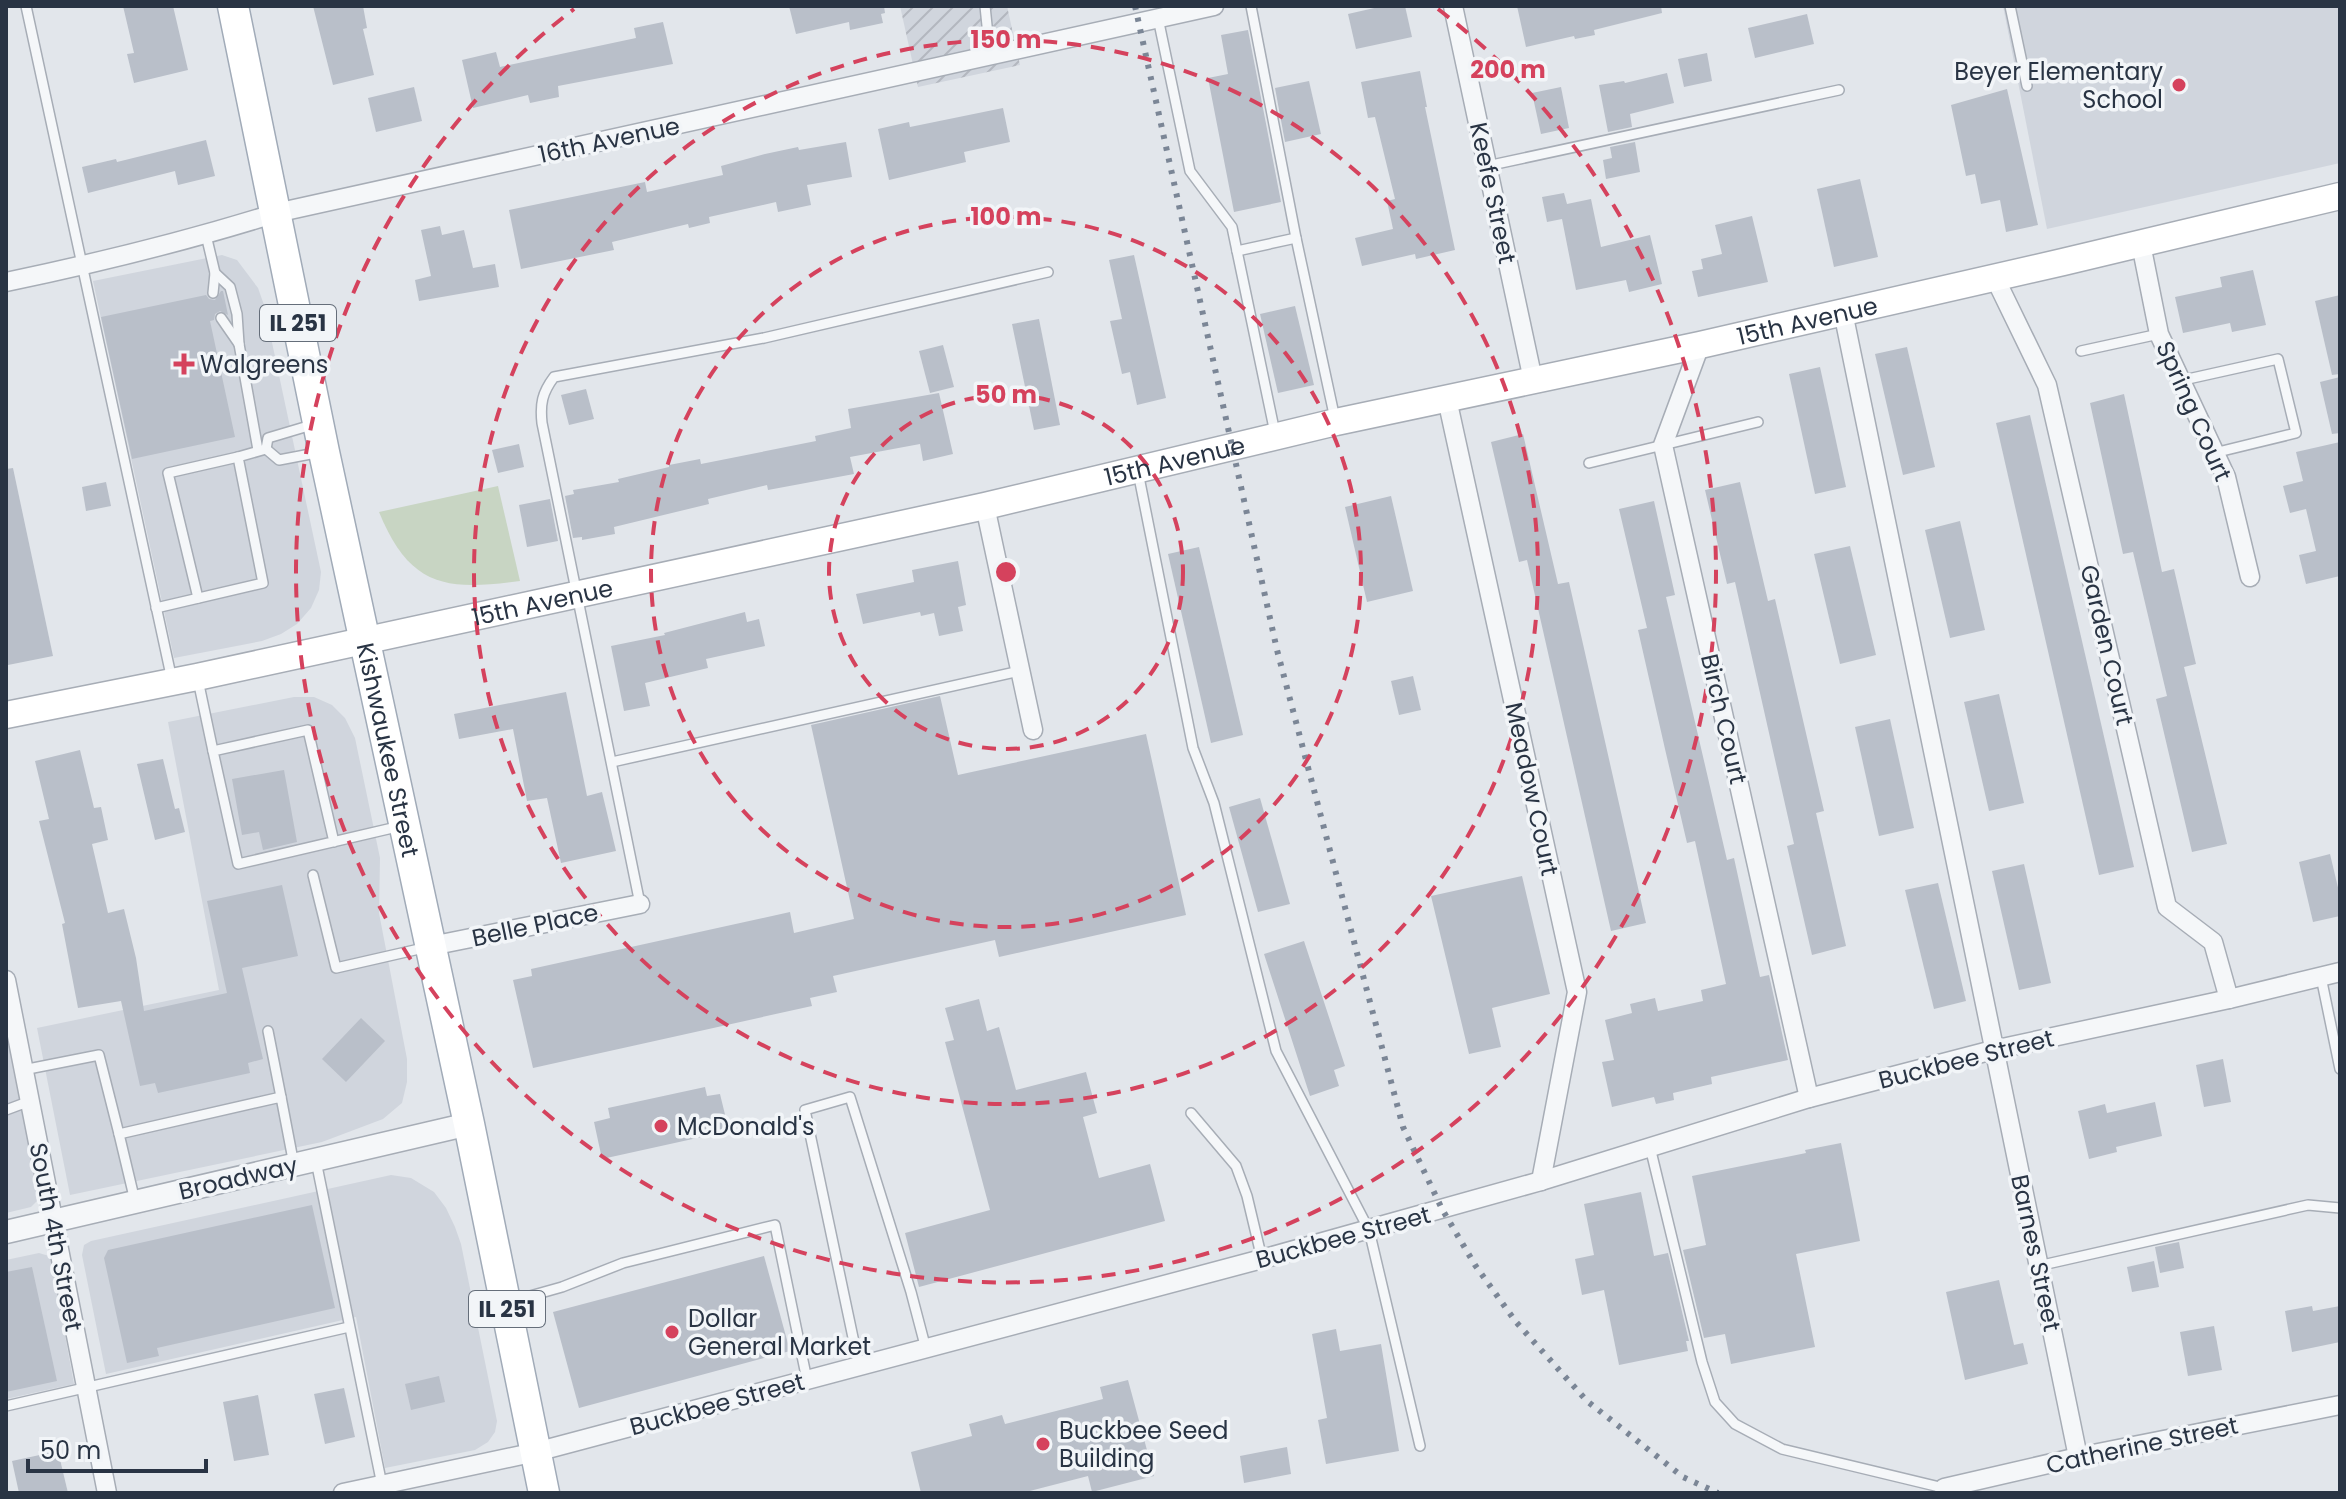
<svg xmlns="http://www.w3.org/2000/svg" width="2346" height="1499" font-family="Poppins,sans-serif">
<defs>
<pattern id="industrial-furrows" width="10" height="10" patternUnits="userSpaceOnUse" patternTransform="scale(2)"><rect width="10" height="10" fill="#d0d5dd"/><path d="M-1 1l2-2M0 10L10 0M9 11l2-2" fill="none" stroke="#b3b7bf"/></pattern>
</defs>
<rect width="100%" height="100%" fill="#e2e6eb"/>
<!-- built -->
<g fill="#d0d5dd">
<polygon points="2003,6 2340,6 2340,163 2047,229"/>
<polygon points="222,255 237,260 258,288 264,305 321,572 319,590 311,608 297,624 281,634 262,641 174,658 93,281"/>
<polygon points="294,697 314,697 332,705 345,718 355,738 380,858 379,913 407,1059 407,1082 402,1103 383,1119 322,1142 70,1195 37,1028 219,990 168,722"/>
<polygon points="6,1033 39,1191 37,1201 31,1207 6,1213"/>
<polygon points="391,1175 411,1178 434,1192 446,1208 455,1227 461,1244 497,1421 495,1432 488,1442 475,1450 385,1468 356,1317 106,1374 82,1255 84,1245 91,1241"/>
<polygon points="39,1253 49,1256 52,1265 74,1384 6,1399 6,1260"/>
</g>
<!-- industrial -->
<polygon fill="url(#industrial-furrows)" points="900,6 1007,6 1020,65 918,87"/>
<!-- grass -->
<path fill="#c8d5c3" d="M498,486L520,581C445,591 410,587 379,512Z"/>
<!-- building -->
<g fill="#b9bfc9">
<polygon points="123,6 173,6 188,70 134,83 127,54 134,53"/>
<polygon points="313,6 363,6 367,28 363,29 374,75 333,85"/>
<polygon points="789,6 884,6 885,13 881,14 883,23 850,30 849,22 796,34"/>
<polygon points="1383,6 1405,6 1412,37 1356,49 1348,14"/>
<polygon points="1517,6 1661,6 1662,13 1594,30 1595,35 1575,39 1574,36 1526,47"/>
<polygon points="1807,14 1814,44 1755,58 1748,28"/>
<polygon points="663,22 673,64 558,86 559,97 530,103 528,95 473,108 462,60 496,52 500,67 636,38 634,28"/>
<polygon points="1248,30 1281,202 1234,212 1208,78 1228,74 1221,35"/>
<polygon points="1707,53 1712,81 1684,87 1678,59"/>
<polygon points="1420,71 1427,107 1425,107 1455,250 1416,259 1415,254 1362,266 1355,238 1393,229 1387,201 1395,199 1375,117 1368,118 1361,82"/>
<polygon points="1667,73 1674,103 1630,114 1632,127 1608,132 1599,85 1624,81 1625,83"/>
<polygon points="1309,81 1321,134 1285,142 1275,88"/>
<polygon points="414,87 422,121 376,132 368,98"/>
<polygon points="1561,87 1569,128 1541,134 1532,93"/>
<polygon points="2007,89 2038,225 2006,232 2000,200 1981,204 1975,174 1966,176 1951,105"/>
<polygon points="1003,108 1010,142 964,152 966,162 889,180 878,129 909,122 910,127"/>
<polygon points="206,140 215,176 178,185 175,171 88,193 82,167 116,159 117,162"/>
<polygon points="846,142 852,177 807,185 811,205 778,212 776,202 709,217 710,223 689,228 688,224 612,242 614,250 521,269 509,210 645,182 647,192 723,175 721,166 765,154 798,147 799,150"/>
<polygon points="1635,142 1640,172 1606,179 1603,160 1612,158 1610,147"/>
<polygon points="1860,179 1878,257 1834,267 1817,189"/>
<polygon points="1564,193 1567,204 1591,199 1601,247 1650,235 1662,284 1629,292 1626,280 1576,290 1562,219 1547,222 1542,197"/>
<polygon points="1752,216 1768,282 1698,297 1692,271 1703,269 1701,259 1722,254 1715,225"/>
<polygon points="440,226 442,235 464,230 473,268 495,264 499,287 419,301 415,280 431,276 421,230"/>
<polygon points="1134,255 1166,398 1137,405 1130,372 1122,374 1110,321 1122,319 1109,260"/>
<polygon points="2253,270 2266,325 2232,332 2230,323 2183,333 2175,297 2222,287 2220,277"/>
<polygon points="221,291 223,291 228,315 220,311 215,314 214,320 210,321 235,437 132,459 101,317 206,295 209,299 215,300"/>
<polygon points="2340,295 2340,374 2332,375 2315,301"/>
<polygon points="1295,306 1314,385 1278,393 1260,314"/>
<polygon points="1039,319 1060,425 1034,430 1012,324"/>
<polygon points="943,345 954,387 930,393 919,351"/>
<polygon points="1907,347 1935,467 1903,475 1875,354"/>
<polygon points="1820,367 1846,487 1815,494 1789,374"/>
<polygon points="2340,377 2340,433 2332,434 2320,382"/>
<polygon points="586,389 594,419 569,425 561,395"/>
<polygon points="939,393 953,454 923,461 920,444 850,457 854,474 768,490 767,485 708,499 709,504 614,527 615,534 582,540 582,537 573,538 565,496 574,494 573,490 619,482 618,479 669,467 669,465 700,459 701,464 816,441 815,436 851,428 848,409"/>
<polygon points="2124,394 2162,572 2174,569 2196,664 2184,667 2227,844 2192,852 2156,699 2167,696 2133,552 2123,554 2090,403"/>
<polygon points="2030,415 2134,867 2099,875 1996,423"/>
<polygon points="1523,434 1558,584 1569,582 1646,923 1611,931 1527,560 1519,562 1491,442"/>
<polygon points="2340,442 2340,576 2306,584 2299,555 2316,551 2306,509 2290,513 2283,486 2303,481 2296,452"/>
<polygon points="519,444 524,467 498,473 492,450"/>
<polygon points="13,468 53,656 8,665 6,654 6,469"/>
<polygon points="106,482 111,506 86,511 82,487"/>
<polygon points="1740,482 1768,601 1775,599 1824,811 1816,813 1846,946 1812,955 1787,846 1794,844 1735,582 1727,584 1705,490"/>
<polygon points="1391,496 1413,591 1367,602 1345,507"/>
<polygon points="550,499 558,541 527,547 519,505"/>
<polygon points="1654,501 1675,595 1666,597 1727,860 1734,858 1760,977 1769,975 1788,1060 1711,1077 1712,1084 1673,1093 1674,1100 1656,1104 1654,1097 1612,1107 1602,1062 1614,1060 1605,1020 1632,1013 1630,1004 1655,998 1658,1011 1703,1001 1701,990 1726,984 1695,841 1687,843 1665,749 1638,630 1647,628 1619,509"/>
<polygon points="1960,521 1985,630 1950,638 1925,530"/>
<polygon points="1850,546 1876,655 1840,664 1814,554"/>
<polygon points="1199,547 1243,735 1211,743 1168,554"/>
<polygon points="958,561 966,605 958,607 963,631 939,636 934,613 921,616 920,612 863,624 856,594 914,582 912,570"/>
<polygon points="745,612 747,622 759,619 765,646 706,659 708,668 645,683 650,706 624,711 611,646 665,635 664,633"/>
<polygon points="1413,676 1421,710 1399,715 1391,681"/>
<polygon points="566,692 587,796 602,792 616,851 561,863 547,798 527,801 513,729 459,739 454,714"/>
<polygon points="1999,694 2024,803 1989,811 1964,702"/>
<polygon points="940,696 958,775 1146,734 1186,915 999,957 995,940 833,976 837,992 810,998 812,1006 533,1068 513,980 532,976 531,969 790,912 794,933 854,919 811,725"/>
<polygon points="1890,719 1914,828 1879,836 1855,727"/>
<polygon points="80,750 94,808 101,807 108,840 92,844 108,913 124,909 136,958 144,1011 227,993 207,901 282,885 298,956 242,968 263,1059 248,1063 250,1073 158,1093 155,1083 140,1086 121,1001 78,1008 62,924 65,923 39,821 49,819 35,761"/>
<polygon points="163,759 175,809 179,808 185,832 155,840 137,764"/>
<polygon points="284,770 297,842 263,850 259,832 242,835 232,779"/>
<polygon points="1260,798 1290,904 1258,912 1229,807"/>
<polygon points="2330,854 2340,896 2340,916 2313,922 2299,862"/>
<polygon points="2024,864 2051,983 2019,990 1992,871"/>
<polygon points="1522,876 1550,994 1492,1008 1501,1047 1469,1054 1431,896"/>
<polygon points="1938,883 1966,1001 1934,1009 1905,890"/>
<polygon points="1304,941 1345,1066 1334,1070 1339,1086 1310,1096 1264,954"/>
<polygon points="979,999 987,1031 999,1027 1016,1090 1086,1072 1097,1113 1083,1117 1099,1178 1150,1164 1165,1221 919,1287 905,1233 990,1210 945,1042 954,1040 945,1008"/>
<polygon points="361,1018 385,1041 346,1082 322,1059"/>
<polygon points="2223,1059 2231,1102 2204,1107 2196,1065"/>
<polygon points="705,1087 707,1096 720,1094 729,1131 602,1159 594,1122 610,1118 608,1108"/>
<polygon points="2155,1102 2162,1136 2116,1147 2117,1152 2089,1159 2078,1111 2105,1104 2107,1113"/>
<polygon points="1841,1143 1860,1241 1796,1254 1815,1347 1731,1364 1725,1334 1704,1338 1683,1250 1706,1245 1692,1176 1806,1153 1805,1150"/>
<polygon points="1641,1192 1654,1256 1668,1253 1689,1341 1686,1341 1688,1351 1619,1365 1604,1290 1582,1295 1575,1259 1594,1255 1584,1204"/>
<polygon points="312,1205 335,1308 157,1348 159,1356 127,1363 104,1258 108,1250"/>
<polygon points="2179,1242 2184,1268 2160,1273 2155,1247"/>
<polygon points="764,1256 790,1351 579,1408 553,1312"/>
<polygon points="2154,1261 2159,1287 2132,1292 2127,1267"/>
<polygon points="32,1267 57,1381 6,1392 6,1272"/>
<polygon points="1999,1280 2014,1345 2023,1343 2028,1364 1965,1380 1946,1292"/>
<polygon points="2312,1306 2313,1311 2340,1306 2340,1342 2292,1352 2285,1311"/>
<polygon points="2214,1326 2222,1370 2188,1376 2180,1332"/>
<polygon points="1336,1329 1340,1351 1381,1344 1399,1451 1326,1464 1318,1420 1327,1418 1312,1334"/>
<polygon points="439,1376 445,1402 411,1410 405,1384"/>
<polygon points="1128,1380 1154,1476 1092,1492 1088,1476 1022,1493 921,1493 911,1452 972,1436 969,1424 1002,1415 1005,1424 1103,1399 1100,1387"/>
<polygon points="344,1388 355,1437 325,1444 314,1394"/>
<polygon points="258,1395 269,1455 234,1461 223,1402"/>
<polygon points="1287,1447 1291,1474 1244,1483 1240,1456"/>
<polygon points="58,1451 68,1493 19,1493 12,1461"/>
</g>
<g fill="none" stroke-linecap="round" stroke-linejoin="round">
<!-- service casing -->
<g stroke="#a7adb6" stroke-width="12">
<g id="service">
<polyline points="26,6 172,680"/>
<polyline points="985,6 990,55"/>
<polyline points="1251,6 1296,238 1335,419"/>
<polyline points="2010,6 2027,86"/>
<polyline points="1158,18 1190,171 1232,227 1275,433"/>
<polyline points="1487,166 1839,90"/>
<polyline points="206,235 215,273 213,293"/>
<polyline points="1237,251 1296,238"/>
<polyline points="215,273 230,287 237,314 239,344 258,450"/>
<polyline points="221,318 239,344"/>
<polyline points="2081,351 2159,334"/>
<polyline points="2179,381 2278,359 2296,433 2214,453"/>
<polyline points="266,449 268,438 315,424"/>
<polyline points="266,449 279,460 321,452"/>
<polyline points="1589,463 1758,422"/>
<polyline points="1138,472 1193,748 1214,803 1276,1051 1369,1230 1420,1446"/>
<polyline points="198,598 168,473 238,457"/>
<polyline points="156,608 263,583 238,457 266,449"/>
<polyline points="198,680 213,751"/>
<polyline points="612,762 1020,671"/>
<polyline points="334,842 308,730 213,751 238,864 401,826"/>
<polyline points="313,875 336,968 428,947"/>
<path d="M640,904L542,423C540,404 542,393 554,377L764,338L1048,272"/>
<polyline points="2321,977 2340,1069"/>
<polyline points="268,1031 281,1097"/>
<polyline points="23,1070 99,1055 119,1134"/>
<polyline points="6,1110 30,1101"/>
<polyline points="1191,1113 1236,1166 1247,1196 1262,1259"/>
<polyline points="1650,1147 1702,1362 1715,1402 1735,1424 1782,1449 1944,1488"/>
<polyline points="316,1161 382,1485"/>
<polyline points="135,1201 119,1134 281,1097 294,1165"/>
<polyline points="2038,1266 2308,1205 2340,1208"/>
<polyline points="509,1302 562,1287 623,1263 775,1225 807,1380"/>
<polyline points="859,1366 805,1110 850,1097 911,1292 926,1349"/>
<polyline points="6,1406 349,1327"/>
</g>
</g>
<!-- minor casing -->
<g stroke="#a7adb6" stroke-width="21">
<g id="minor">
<polyline points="1453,6 1533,380"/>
<polyline points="2141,244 2159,334 2226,477 2250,577"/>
<polyline points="1995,278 2047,385 2167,907 2213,942 2229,999"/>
<path d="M6,282C97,263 187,241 276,213L1214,6"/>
<polyline points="1843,312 2078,1457"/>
<polyline points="1700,345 1663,445 1809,1098"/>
<polyline points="1447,399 1577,992 1541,1181"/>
<polyline points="985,506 1033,730"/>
<polyline points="431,946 640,904"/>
<polyline points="6,980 107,1493"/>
<polyline points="1944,1488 2078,1457 2340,1405"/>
<polyline points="343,1493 536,1452 1262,1259 1541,1181 1809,1098 1993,1050 2229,999 2340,972"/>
</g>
</g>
<!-- tertiary casing -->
<g stroke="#a7adb6" stroke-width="25">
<polyline id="tertiary" points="6,1232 469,1124"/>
</g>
<!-- secondary casing -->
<g stroke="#a7adb6" stroke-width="29">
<g id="secondary">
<path id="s1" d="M6,715L197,677L985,506L1336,422L1700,345L2063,262L2340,196"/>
</g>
</g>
<!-- primary casing -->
<g stroke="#a1abb8" stroke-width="33">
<g id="primary">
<path id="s2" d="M233,6L324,452L469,1124L544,1493"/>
</g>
</g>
<!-- service -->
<use href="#service" stroke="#f5f7f9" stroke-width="9"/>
<!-- minor -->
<use href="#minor" stroke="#f5f7f9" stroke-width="18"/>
<!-- tertiary -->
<use href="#tertiary" stroke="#f5f7f9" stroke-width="22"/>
<!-- secondary -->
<use href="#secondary" stroke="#fff" stroke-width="26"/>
<!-- primary -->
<use href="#primary" stroke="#fff" stroke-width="30"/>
<!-- rail -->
<polyline stroke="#7b8696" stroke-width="6" stroke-dasharray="4 8" stroke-linecap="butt" points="1135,6 1277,650 1403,1127 1442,1209 1475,1265 1516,1322 1587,1401 1683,1477 1718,1493"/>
</g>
<!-- distance rings -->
<g fill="none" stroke="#d5425d" stroke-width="4" stroke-dasharray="14 10">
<circle cx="1006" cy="572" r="177"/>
<circle cx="1006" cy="572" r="355"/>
<circle cx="1006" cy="572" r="532"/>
<path d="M1438 9A710 710 0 1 1 574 9"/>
</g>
<!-- markers -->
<g fill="#d5425d" stroke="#f2f5f8" stroke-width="3">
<circle cx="2179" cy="85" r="8"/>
<path d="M180 352h8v8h8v8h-8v8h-8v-8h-8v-8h8z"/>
<circle cx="661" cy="1126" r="8"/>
<circle cx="672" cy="1332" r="8"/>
<circle cx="1043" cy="1444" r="8"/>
</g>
<g text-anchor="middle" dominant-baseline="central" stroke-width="7" stroke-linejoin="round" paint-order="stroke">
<!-- shield labels -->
<g fill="#f2f5f8" stroke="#656e7a" stroke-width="2">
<rect x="260" y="305" width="76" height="36" rx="6"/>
<rect x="469" y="1291" width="76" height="36" rx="6"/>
</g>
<g font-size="22" font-weight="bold" fill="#293444">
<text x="298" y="323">IL 251</text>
<text x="507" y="1309">IL 251</text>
</g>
<!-- poi labels -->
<g font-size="24" fill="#293444" stroke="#f2f5f8" text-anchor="start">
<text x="2163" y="71" text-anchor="end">Beyer Elementary<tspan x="2163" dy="28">School</tspan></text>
<text x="200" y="364">Walgreens</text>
<text x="677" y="1126">McDonald's</text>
<text x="688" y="1318">Dollar<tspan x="688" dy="28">General Market</tspan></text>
<text x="1059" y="1430">Buckbee Seed<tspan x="1059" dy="28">Building</tspan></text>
</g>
<!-- street labels -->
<g font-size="24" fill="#293444" stroke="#f2f5f8">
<text transform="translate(609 140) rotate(-12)">16th Avenue</text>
<text transform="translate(1493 193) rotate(78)">Keefe Street</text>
<text stroke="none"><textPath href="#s1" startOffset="1844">15th Avenue</textPath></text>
<text transform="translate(2194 411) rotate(66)">Spring Court</text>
<text stroke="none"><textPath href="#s1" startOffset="1196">15th Avenue</textPath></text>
<text stroke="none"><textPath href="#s1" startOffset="548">15th Avenue</textPath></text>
<text transform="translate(2107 645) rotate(77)">Garden Court</text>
<text transform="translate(1724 719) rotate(77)">Birch Court</text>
<text stroke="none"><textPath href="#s2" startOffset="760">Kishwaukee Street</textPath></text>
<text transform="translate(1532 789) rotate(78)">Meadow Court</text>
<text transform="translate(535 925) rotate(-12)">Belle Place</text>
<text transform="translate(1966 1059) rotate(-14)">Buckbee Street</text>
<text transform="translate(238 1178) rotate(-13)">Broadway</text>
<text transform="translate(56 1237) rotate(79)">South 4th Street</text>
<text transform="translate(1343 1237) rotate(-15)">Buckbee Street</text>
<text transform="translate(2036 1253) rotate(78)">Barnes Street</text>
<text transform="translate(717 1404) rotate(-15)">Buckbee Street</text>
<text transform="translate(2142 1445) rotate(-12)">Catherine Street</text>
</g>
</g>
<circle cx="1006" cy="572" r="12" fill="#d5425d" stroke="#f2f5f8" stroke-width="4"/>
<g font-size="24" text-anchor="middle" font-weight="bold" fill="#d5425d" stroke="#f2f5f8" stroke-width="7" stroke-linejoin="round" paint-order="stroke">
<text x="1006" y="48">150 m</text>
<text x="1508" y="78">200 m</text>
<text x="1006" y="225">100 m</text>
<text x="1006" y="403">50 m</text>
</g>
<!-- border -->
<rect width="2346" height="1499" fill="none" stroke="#293444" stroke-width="16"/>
<!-- scale -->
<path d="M28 1459v12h178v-12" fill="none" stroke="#293444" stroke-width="4"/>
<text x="40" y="1459" font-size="24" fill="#293444" stroke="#f2f5f8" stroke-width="6" paint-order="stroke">50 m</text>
</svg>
